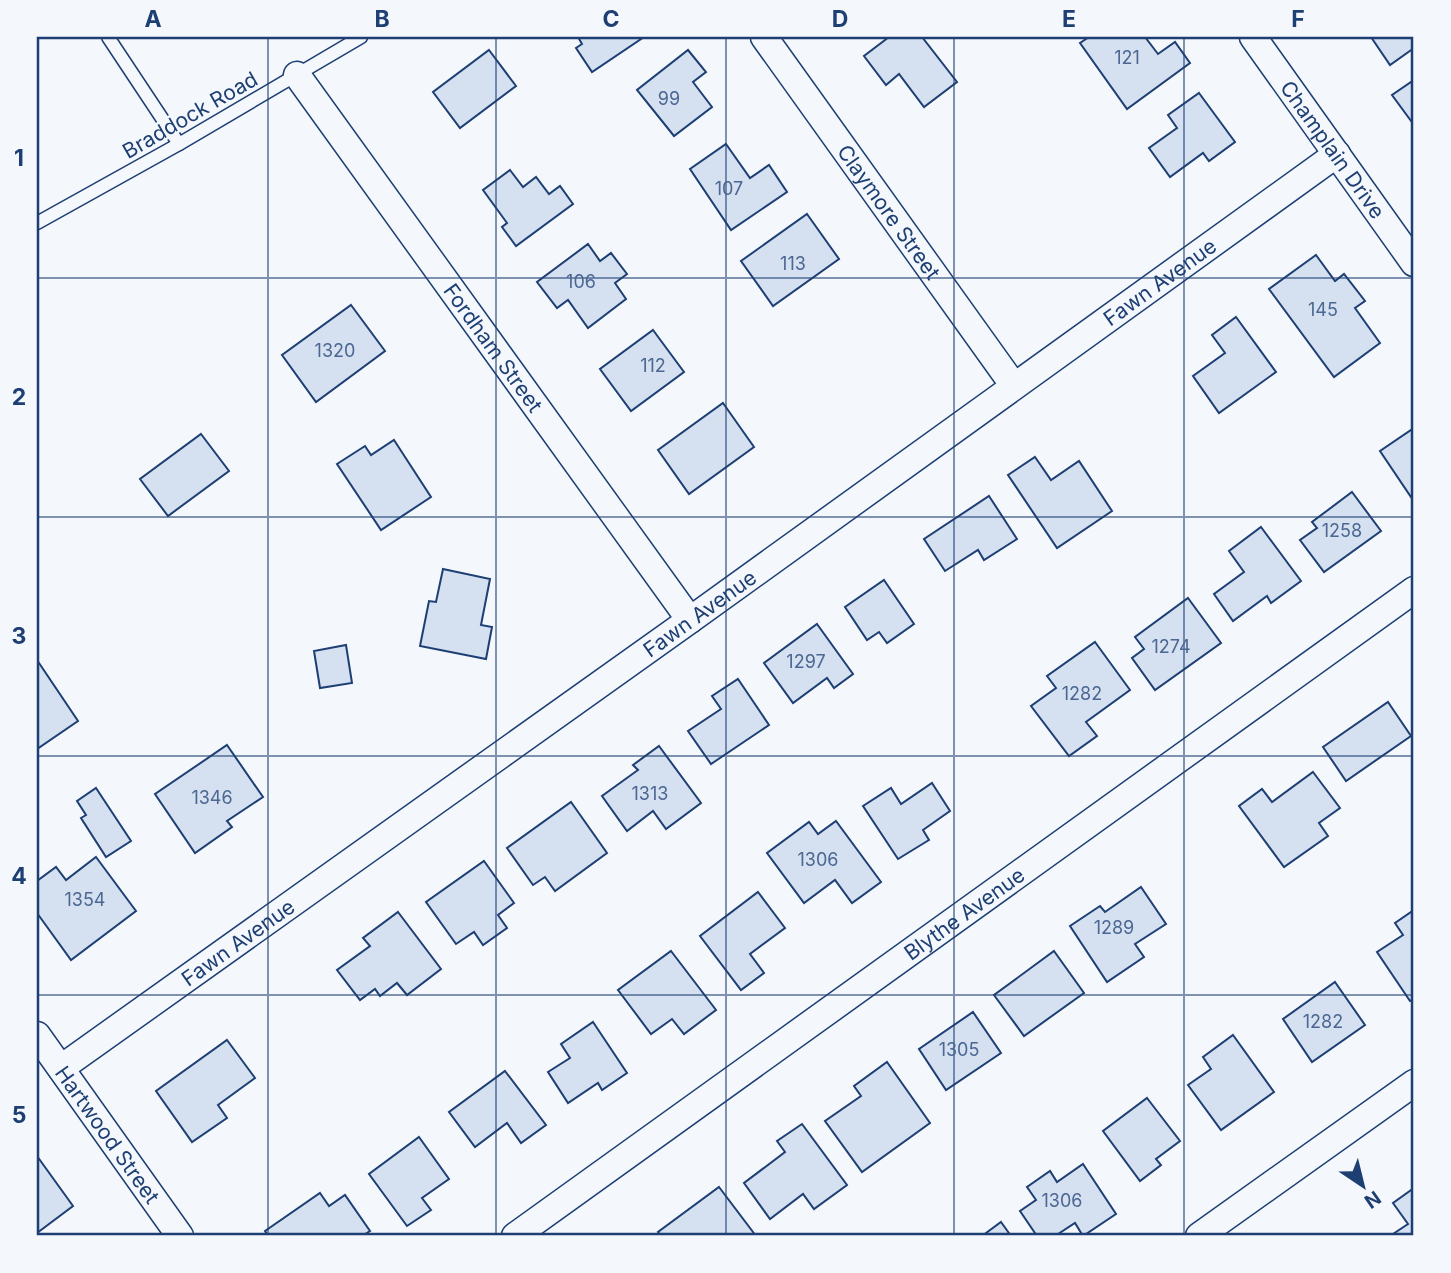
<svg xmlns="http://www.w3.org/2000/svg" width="1451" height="1273" font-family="Inter,sans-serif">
<rect width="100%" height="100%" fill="#f4f7fb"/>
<!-- building -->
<g fill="#d5e0f0" stroke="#1d3f73" stroke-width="2">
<polygon points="578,37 644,37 592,72 576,48 582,44"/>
<polygon points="889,37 922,37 957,82 924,107 899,74 886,85 864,56"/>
<polygon points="1089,37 1145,37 1158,54 1175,42 1190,63 1127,109 1080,43"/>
<polygon points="1371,37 1414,37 1414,48 1390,65"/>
<polygon points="489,50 516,86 460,128 433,92"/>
<polygon points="688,50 706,72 693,82 712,107 674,136 637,90"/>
<polygon points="1414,80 1414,125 1392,95"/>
<polygon points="1199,93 1235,142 1209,161 1203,153 1170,177 1149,148 1177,128 1168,115"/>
<polygon points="726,144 750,178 769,165 787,192 731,230 690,169"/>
<polygon points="510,170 523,187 536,177 549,194 560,186 573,204 516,246 502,227 507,223 483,190"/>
<polygon points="807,214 839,259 773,306 741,261"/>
<polygon points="588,244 600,261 611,253 627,274 615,283 626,299 588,328 568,300 557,308 537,282"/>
<polygon points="1316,255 1335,281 1344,274 1365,301 1355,308 1380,343 1334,377 1269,289"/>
<polygon points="351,305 385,351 316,402 282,355"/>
<polygon points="1236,317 1276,372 1219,413 1193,376 1225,353 1212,335"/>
<polygon points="653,330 684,372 631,411 600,369"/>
<polygon points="723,403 754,447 689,494 658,450"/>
<polygon points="1414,428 1414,495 1411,497 1380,451"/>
<polygon points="201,434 229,471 168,516 140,479"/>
<polygon points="394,440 431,497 381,530 337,464 365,446 371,455"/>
<polygon points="1035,457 1051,480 1079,461 1112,511 1057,548 1008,475"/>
<polygon points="1352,492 1381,531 1324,572 1300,540 1317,528 1312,522"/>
<polygon points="989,496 1017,539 984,560 978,550 945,571 924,539"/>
<polygon points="1261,527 1301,581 1271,603 1267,596 1233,621 1214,594 1244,572 1229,551"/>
<polygon points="443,569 490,579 481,625 492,627 486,659 420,646 429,601 436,602"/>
<polygon points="884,580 914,624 887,643 879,632 867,640 845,607"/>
<polygon points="1188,598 1221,643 1155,690 1132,658 1144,649 1135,637"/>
<polygon points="817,624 853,674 834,688 827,678 793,703 764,663"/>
<polygon points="1095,642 1130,690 1086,722 1097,736 1069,756 1031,706 1056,688 1047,676"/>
<polygon points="346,645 352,683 320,688 314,651"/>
<polygon points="37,660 78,721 37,749"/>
<polygon points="738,679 769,725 711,764 688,731 721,709 712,696"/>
<polygon points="1388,702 1411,736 1346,781 1323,747"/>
<polygon points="227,745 263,797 227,821 232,827 195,853 155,794"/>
<polygon points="659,746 701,803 666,829 653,811 627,831 602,796 638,770 633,765"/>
<polygon points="1313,772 1340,808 1319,823 1328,836 1284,867 1239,806 1262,789 1272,802"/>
<polygon points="932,783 950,811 923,830 929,840 898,859 863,806 891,788 901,804"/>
<polygon points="96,788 131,841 106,857 81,818 86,815 77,801"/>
<polygon points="571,802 607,853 555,891 545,877 533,885 507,848"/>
<polygon points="836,821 881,882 852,903 835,880 804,903 767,853 809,822 818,834"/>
<polygon points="96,857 136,911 71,960 37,913 37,881 56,867 66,880"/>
<polygon points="484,861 514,903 498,915 507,928 483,945 474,932 456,944 426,902"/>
<polygon points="1141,887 1166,924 1135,944 1144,957 1107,982 1070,926 1100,906 1105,912"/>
<polygon points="758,892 785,928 750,954 764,973 741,990 700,936"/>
<polygon points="1414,910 1414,999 1410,1001 1377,952 1403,935 1395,923"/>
<polygon points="398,912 441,969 407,995 397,983 380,996 375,989 360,1000 337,970 370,946 363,938"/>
<polygon points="671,951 716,1010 684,1034 672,1019 651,1034 618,990"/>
<polygon points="1054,951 1084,993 1024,1036 994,995"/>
<polygon points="1335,982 1365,1025 1312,1062 1283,1019"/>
<polygon points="973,1012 1001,1053 946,1090 919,1049"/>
<polygon points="593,1022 627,1073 602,1090 598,1083 568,1103 548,1072 570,1058 561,1044"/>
<polygon points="1233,1035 1274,1092 1221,1130 1188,1085 1211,1069 1203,1057"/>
<polygon points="227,1040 255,1078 218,1105 227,1118 192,1142 156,1091"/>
<polygon points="887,1062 930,1123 862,1172 825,1121 861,1096 854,1086"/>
<polygon points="505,1071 546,1125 521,1143 507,1123 475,1147 449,1112"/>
<polygon points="1147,1098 1180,1141 1156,1159 1161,1165 1140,1181 1103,1131"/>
<polygon points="802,1124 847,1185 814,1209 803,1194 770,1219 744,1183 785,1152 777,1141"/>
<polygon points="419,1137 449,1179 422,1198 431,1210 407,1226 369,1174"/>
<polygon points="37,1156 73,1206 37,1233"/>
<polygon points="1083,1164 1116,1214 1083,1236 1075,1223 1055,1236 1037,1236 1020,1211 1036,1200 1027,1187 1050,1171 1057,1182"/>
<polygon points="719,1187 756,1236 661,1236 658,1232"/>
<polygon points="1414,1188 1414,1236 1390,1236 1408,1224 1393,1203"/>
<polygon points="320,1193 329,1206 345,1195 370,1231 362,1236 268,1236 265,1231"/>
<polygon points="1001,1222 1011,1236 982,1236"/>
</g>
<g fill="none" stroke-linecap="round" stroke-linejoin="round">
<!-- service casing -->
<g stroke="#1d3f73" stroke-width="15">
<g id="service">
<polyline points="108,37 179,144"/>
<polyline points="37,223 179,144 361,37"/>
</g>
</g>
<!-- minor casing -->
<g stroke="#1d3f73" stroke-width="29">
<g id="minor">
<path id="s1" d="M764,37L1014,386"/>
<path id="s2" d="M1253,37L1414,263"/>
<path id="s3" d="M297,75L690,620"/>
<path id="s4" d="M37,1035L180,1236"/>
<path id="s5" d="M61,1068L690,620L1337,154"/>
<path id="s6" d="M515,1236L1414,590"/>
<polyline points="1199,1236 1414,1083"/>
</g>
</g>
<!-- service -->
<use href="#service" stroke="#f4f7fb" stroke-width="12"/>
<!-- minor -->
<use href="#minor" stroke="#f4f7fb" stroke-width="26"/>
</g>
<!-- grid -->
<path fill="none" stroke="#1d3f73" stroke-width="2" stroke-opacity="0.55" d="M268,37V1236M496,37V1236M726,37V1236M954,37V1236M1184,37V1236M37,278H1414M37,517H1414M37,756H1414M37,995H1414"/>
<g text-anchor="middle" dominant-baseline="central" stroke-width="5" stroke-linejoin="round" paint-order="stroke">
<!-- number labels -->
<g font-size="18" fill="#4b6792">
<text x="1127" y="57">121</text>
<text x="669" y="98">99</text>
<text x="729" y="188">107</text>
<text x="793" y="263">113</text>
<text x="581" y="281">106</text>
<text x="1323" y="309">145</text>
<text x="335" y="350">1320</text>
<text x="653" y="365">112</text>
<text x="1342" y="530">1258</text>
<text x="1171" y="646">1274</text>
<text x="806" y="661">1297</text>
<text x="1082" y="693">1282</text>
<text x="650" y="793">1313</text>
<text x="212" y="797">1346</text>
<text x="818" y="859">1306</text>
<text x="85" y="899">1354</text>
<text x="1114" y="927">1289</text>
<text x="1323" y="1021">1282</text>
<text x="959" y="1049">1305</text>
<text x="1062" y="1200">1306</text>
</g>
<!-- street labels -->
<g font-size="21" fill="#1d3f73" stroke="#f4f7fb">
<text transform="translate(190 115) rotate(-30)">Braddock Road</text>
<text stroke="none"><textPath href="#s2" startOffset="138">Champlain Drive</textPath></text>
<text stroke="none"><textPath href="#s1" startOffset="215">Claymore Street</textPath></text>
<text stroke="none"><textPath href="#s5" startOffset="1351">Fawn Avenue</textPath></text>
<text stroke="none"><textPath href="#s3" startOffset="336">Fordham Street</textPath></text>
<text stroke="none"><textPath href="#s5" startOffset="784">Fawn Avenue</textPath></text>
<text stroke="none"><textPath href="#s6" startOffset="553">Blythe Avenue</textPath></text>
<text stroke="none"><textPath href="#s5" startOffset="217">Fawn Avenue</textPath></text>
<text stroke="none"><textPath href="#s4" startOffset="122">Hartwood Street</textPath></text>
</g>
</g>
<!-- border -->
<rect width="1451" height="1273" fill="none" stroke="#f4f7fb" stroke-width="77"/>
<!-- north arrow -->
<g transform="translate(1363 1186) rotate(145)" stroke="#f4f7fb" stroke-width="5" paint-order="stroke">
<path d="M0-5L12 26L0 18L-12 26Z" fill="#1d3f73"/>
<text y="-10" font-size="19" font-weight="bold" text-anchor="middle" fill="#1d3f73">N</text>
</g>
<rect x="38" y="38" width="1374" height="1196" fill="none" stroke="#1d3f73" stroke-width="2.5"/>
<g font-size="23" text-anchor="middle" font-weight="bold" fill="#1d3f73">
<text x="153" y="27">A</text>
<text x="382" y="27">B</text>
<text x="611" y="27">C</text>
<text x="840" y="27">D</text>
<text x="1069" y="27">E</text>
<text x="1298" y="27">F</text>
<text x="19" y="166">1</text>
<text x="19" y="405">2</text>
<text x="19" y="644">3</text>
<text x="19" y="884">4</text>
<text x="19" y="1123">5</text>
</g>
</svg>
